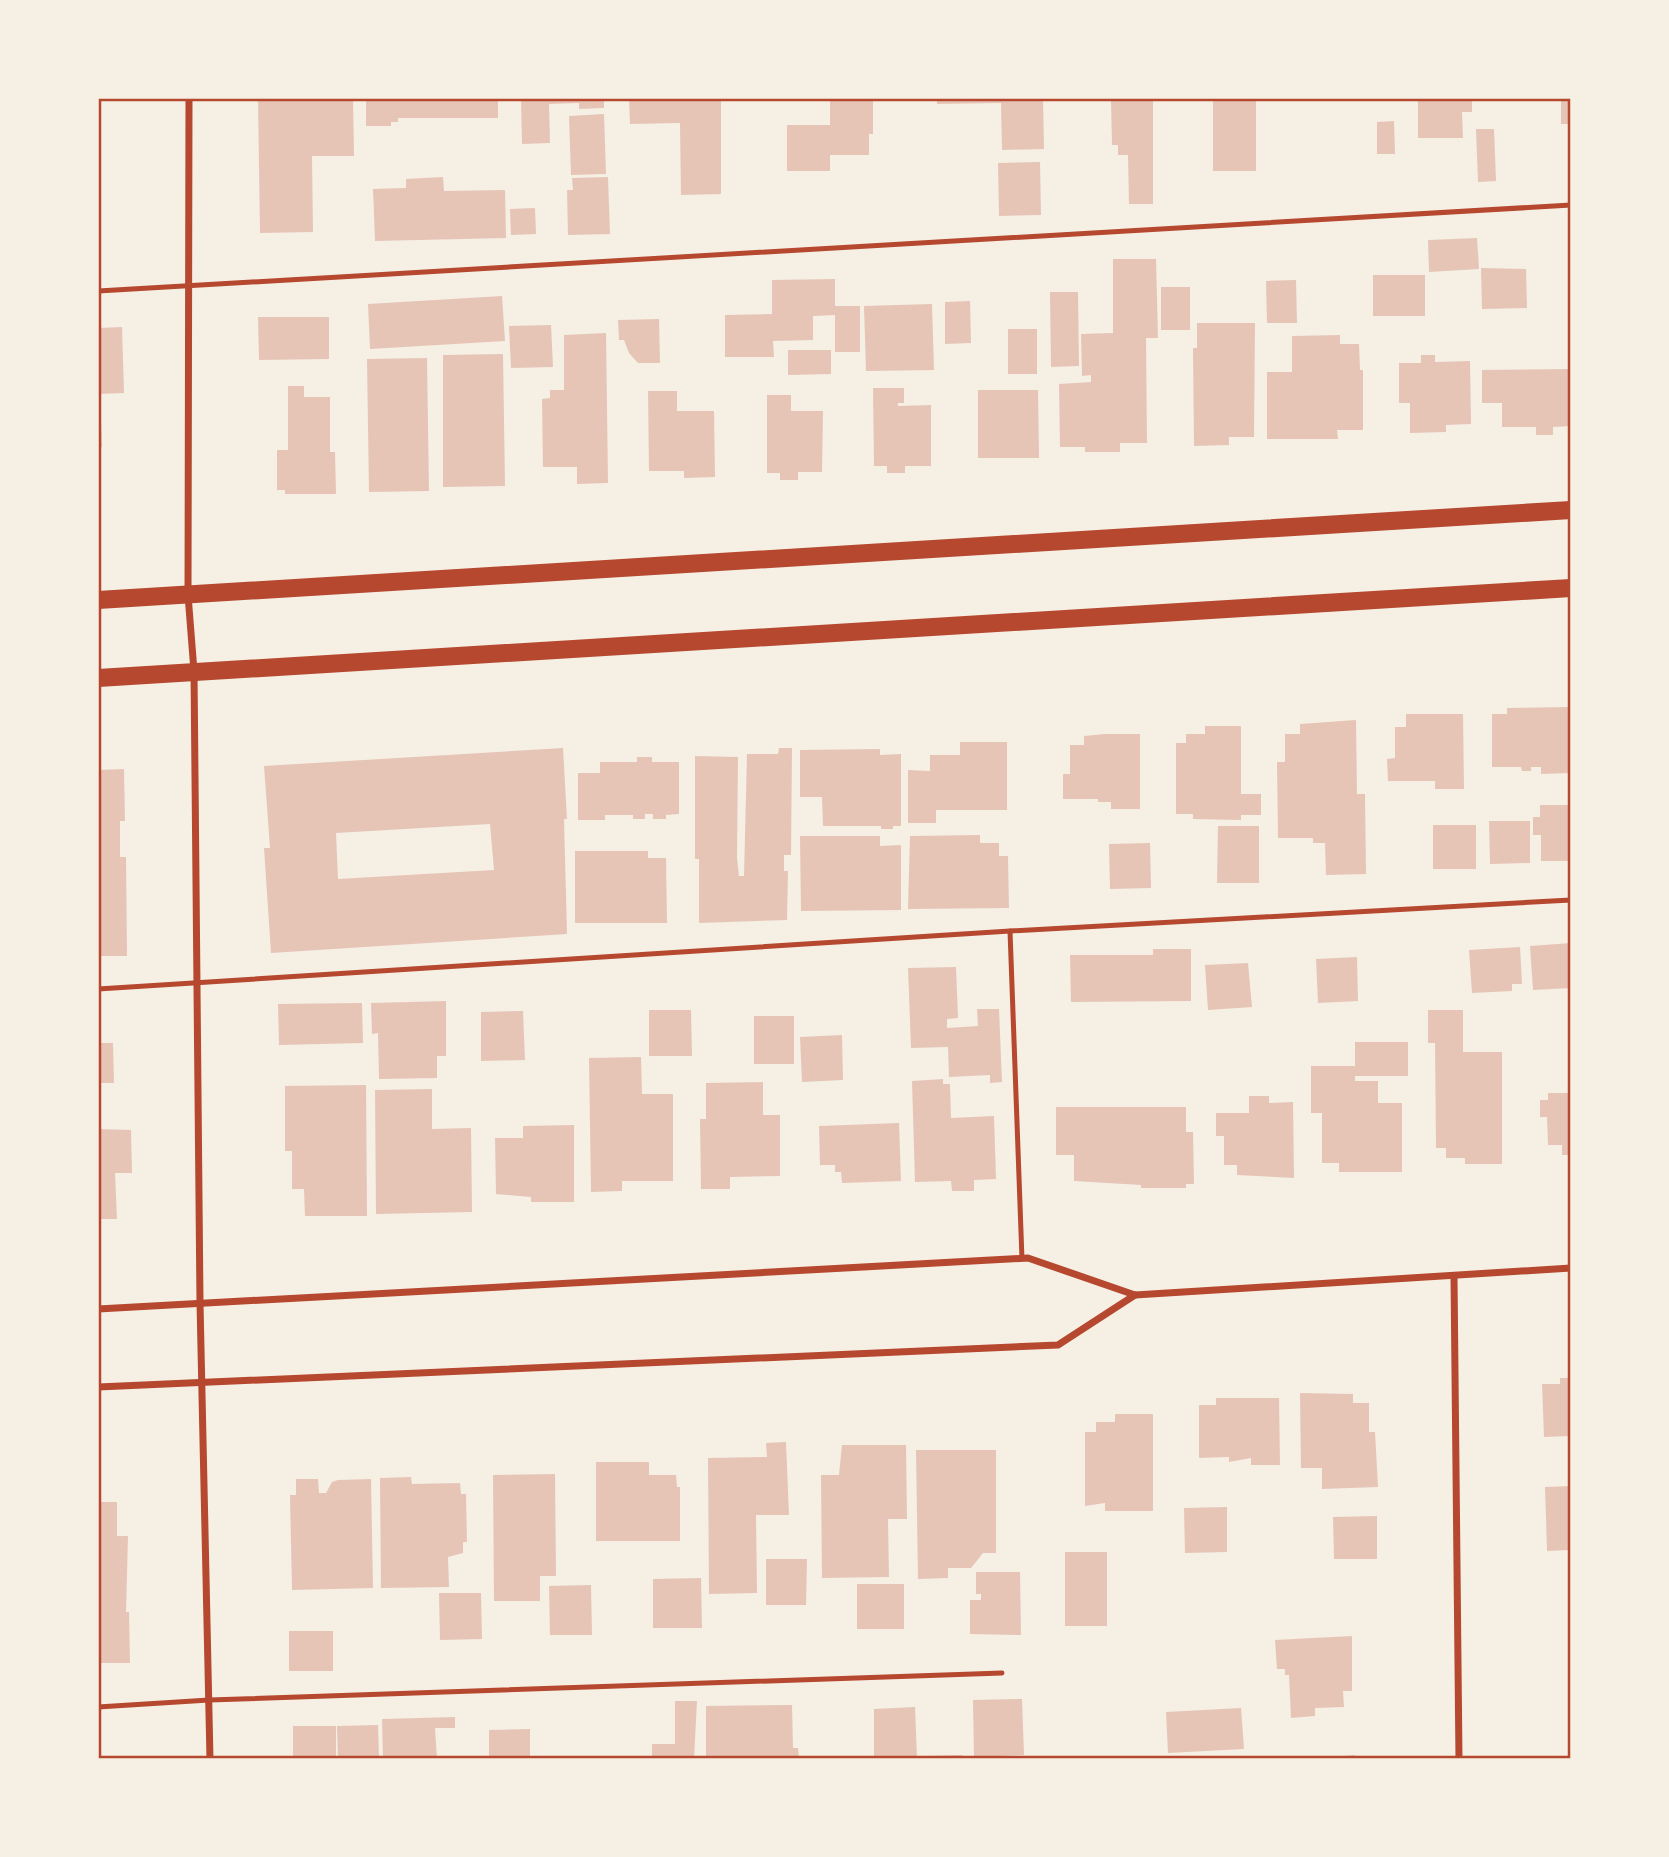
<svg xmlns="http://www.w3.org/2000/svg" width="1669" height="1857" font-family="'Asap Condensed',sans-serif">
<rect width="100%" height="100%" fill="#f6efe4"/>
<!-- building -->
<g fill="#e6c5b7" fill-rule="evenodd">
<polygon points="258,98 353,98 354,156 312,156 313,232 260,233"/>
<polygon points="366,98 498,98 498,118 398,118 398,122 391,122 391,126 366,126"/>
<polygon points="521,98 604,98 604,108 579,109 579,103 549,104 550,143 522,144"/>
<polygon points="629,98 721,98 721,194 681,195 680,123 630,124"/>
<polygon points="830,98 873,98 873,134 869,134 869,155 830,155 830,171 787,171 787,125 830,125"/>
<polygon points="937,98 1043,98 1044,149 1002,150 1001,103 937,104"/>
<rect x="1213" y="98" width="43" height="73"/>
<polygon points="1418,98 1472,98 1472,112 1462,112 1463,138 1418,138"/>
<rect x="1561" y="98" width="10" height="26"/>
<polygon points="1111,101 1153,101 1153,204 1129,204 1128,155 1118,155 1118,145 1112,145"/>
<polygon points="604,114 606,174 571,175 569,116"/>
<polygon points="1394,121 1395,154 1377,154 1377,122"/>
<polygon points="1476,129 1494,129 1496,181 1478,182"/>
<polygon points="1040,162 1041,215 999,216 998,163"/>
<polygon points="443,177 444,191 505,190 506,238 375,241 373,189 406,188 406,179"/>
<polygon points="608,177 610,234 568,235 567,190 573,190 572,178"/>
<polygon points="535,208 536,234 511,235 510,209"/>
<polygon points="1477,238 1479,269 1429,272 1428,240"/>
<polygon points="1113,259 1156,259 1158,338 1146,338 1147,443 1120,443 1120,452 1085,452 1085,447 1060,447 1059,384 1091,382 1091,375 1082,376 1081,334 1113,333"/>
<polygon points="1481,268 1526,269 1527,308 1482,309"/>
<rect x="1373" y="275" width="52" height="41"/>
<polygon points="835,279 835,306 860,306 860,352 835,352 835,315 813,316 813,340 773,341 774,357 725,357 725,315 772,314 772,280"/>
<polygon points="1296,280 1297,323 1267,323 1266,281"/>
<rect x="1161" y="287" width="29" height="43"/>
<polygon points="1050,292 1078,292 1079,366 1051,367"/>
<polygon points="502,296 505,341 370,349 368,304"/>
<polygon points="970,301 971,343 945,344 945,302"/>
<polygon points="932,304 934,370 866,371 864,306"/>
<polygon points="258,317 329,317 329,359 259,360"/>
<polygon points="659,319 660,363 638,363 629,353 624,340 619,340 618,320"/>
<polygon points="1197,323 1255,323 1254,437 1229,437 1229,445 1194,446 1193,348 1197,348"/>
<polygon points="551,325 553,367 511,368 509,326"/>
<polygon points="122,327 124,393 98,394 98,328"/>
<rect x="1008" y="329" width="29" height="45"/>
<polygon points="606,333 608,483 577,484 577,467 543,467 542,399 550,398 550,390 564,390 564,335"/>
<polygon points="1340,335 1340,344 1359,344 1360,370 1363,370 1363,430 1337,430 1338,439 1267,439 1267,372 1292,372 1292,336"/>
<polygon points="788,350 831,350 831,374 788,375"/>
<polygon points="503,354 505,486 443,487 443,355"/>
<polygon points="1421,355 1435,355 1435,362 1470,361 1471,424 1446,425 1446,432 1410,433 1410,403 1399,403 1399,363 1421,363"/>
<polygon points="427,358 429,491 369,492 367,359"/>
<polygon points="1571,369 1571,426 1553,427 1553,435 1536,435 1536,427 1502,427 1502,403 1482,403 1482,370"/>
<polygon points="288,386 304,386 304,397 330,397 330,452 335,452 336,494 285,494 285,490 277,490 277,450 288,450"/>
<polygon points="873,388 904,388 904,403 898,403 898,406 931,405 931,466 905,466 905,473 887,473 887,466 874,466"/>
<polygon points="978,390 1038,390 1039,458 978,458"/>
<polygon points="648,391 677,391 677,411 714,411 715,477 684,478 684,471 649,471"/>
<polygon points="767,395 791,395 791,411 823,411 822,472 798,472 798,480 780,480 780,473 767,473"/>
<polygon points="98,401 100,401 102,447 98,447"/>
<polygon points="1571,707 1571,773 1541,774 1541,767 1531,767 1531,771 1522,771 1521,767 1492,767 1492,714 1507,714 1507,708"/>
<polygon points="1406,714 1463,714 1464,789 1435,789 1435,781 1388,781 1387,759 1395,758 1395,727 1406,727"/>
<polygon points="1356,720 1357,794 1365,794 1366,874 1326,875 1325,843 1313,843 1313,838 1278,838 1277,762 1285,762 1285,734 1300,734 1300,724"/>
<polygon points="1205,726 1241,726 1241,794 1261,794 1261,815 1241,815 1241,820 1193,819 1193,814 1176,814 1176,743 1186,743 1186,734 1205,734"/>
<polygon points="1105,734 1140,734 1140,809 1111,809 1111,802 1098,802 1098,799 1063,799 1063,774 1070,774 1070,745 1084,745 1084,736"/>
<polygon points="960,742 1007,742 1007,810 936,810 936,823 908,823 908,770 930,771 930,755 960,755"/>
<path d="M563,748L567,819H564L567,934L271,953L264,848H270L264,766ZM490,824L494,870L338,879L336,833Z"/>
<polygon points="779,748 792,748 791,855 784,855 784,871 788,871 787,920 699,923 699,859 695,859 695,756 738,757 737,858 739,876 744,876 747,754 778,754"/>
<polygon points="880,749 880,755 901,754 901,826 893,826 893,829 881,829 881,826 823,826 822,797 800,797 800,750"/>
<polygon points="637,757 652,757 652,762 679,762 679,814 666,815 666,819 653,819 653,814 645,814 645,819 633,819 633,815 605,815 605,820 578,820 578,773 600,773 600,762 637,762"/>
<polygon points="124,769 125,821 120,821 120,857 126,857 127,956 98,956 98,770"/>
<polygon points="1540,805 1571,805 1571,861 1541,861 1541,835 1533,835 1533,817 1540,817"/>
<polygon points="1489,821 1530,821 1530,863 1490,864"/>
<rect x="1433" y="825" width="43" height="44"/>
<polygon points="1218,826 1259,826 1259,883 1217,883"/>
<polygon points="980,835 980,843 999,843 999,856 1008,856 1009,908 908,909 910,836"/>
<polygon points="800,836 880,836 880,846 901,845 901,910 801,911"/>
<polygon points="1150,843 1151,888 1110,889 1109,844"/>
<polygon points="575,851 648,851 648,858 666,858 667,923 575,923"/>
<polygon points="1571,943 1571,988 1533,990 1530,946"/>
<polygon points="1520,947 1522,984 1512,984 1512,991 1472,993 1469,950"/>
<polygon points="1153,949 1191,949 1191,1001 1071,1002 1070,955 1153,955"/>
<polygon points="1357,957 1358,1001 1318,1003 1316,959"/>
<polygon points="1248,963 1252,1007 1208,1010 1205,965"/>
<polygon points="956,967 958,1018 947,1019 947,1028 978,1026 977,1009 999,1009 1002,1082 990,1083 990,1075 949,1077 948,1047 911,1048 908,968"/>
<polygon points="446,1001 446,1056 437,1056 437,1078 379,1079 378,1033 372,1034 371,1003"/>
<polygon points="362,1003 363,1043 279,1045 278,1004"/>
<polygon points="649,1010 691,1010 692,1056 649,1056"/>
<polygon points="1428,1010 1463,1010 1463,1052 1502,1052 1502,1164 1465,1164 1465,1158 1446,1158 1446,1148 1436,1148 1435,1043 1428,1043"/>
<polygon points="523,1011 525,1060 481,1061 481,1012"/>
<rect x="754" y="1016" width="40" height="48"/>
<polygon points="842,1035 843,1080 802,1082 800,1037"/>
<polygon points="1355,1042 1408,1042 1408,1076 1355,1076 1355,1081 1378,1081 1378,1103 1402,1103 1402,1172 1339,1172 1339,1163 1322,1163 1322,1113 1311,1113 1311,1066 1355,1066"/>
<polygon points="98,1043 113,1043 114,1083 98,1083"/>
<polygon points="641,1057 642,1094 673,1094 673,1181 622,1181 622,1191 591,1192 589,1058"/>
<polygon points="943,1079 943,1084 950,1084 951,1118 994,1116 996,1179 974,1180 974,1191 952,1191 951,1181 915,1182 912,1081"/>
<polygon points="763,1082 763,1115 780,1115 780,1176 730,1177 730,1189 701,1189 700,1119 706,1119 706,1083"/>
<polygon points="366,1085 367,1216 305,1216 304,1189 292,1189 292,1151 285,1151 285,1086"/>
<polygon points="432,1089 432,1129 471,1128 472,1212 376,1214 375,1090"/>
<polygon points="1548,1093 1571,1093 1571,1155 1562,1155 1562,1145 1548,1145 1547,1117 1540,1117 1540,1100 1548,1100"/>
<polygon points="1249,1096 1269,1096 1269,1103 1293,1102 1294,1178 1237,1175 1237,1165 1224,1165 1224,1136 1216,1136 1216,1113 1249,1113"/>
<polygon points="1056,1107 1186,1107 1186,1132 1193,1132 1194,1184 1186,1184 1186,1188 1141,1188 1141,1185 1074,1181 1074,1155 1056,1155"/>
<polygon points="899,1123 901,1181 842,1183 841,1172 835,1172 835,1165 820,1165 819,1126"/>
<polygon points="574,1125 574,1202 531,1202 531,1197 496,1194 495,1138 523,1138 523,1126"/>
<polygon points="98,1129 131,1130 132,1173 115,1173 117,1219 98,1219"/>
<polygon points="1560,1378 1571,1378 1571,1436 1544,1437 1542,1384 1560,1384"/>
<polygon points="1300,1393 1353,1394 1353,1403 1369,1403 1369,1432 1375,1432 1378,1487 1322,1489 1322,1468 1301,1468"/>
<polygon points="1216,1398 1279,1398 1280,1465 1251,1465 1251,1458 1229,1462 1229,1457 1199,1458 1199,1405 1216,1405"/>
<polygon points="1115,1414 1153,1414 1153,1511 1105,1511 1105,1503 1085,1506 1085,1432 1096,1432 1096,1422 1115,1422"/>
<polygon points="786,1442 789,1515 756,1515 757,1593 709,1594 708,1458 767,1457 766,1443"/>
<polygon points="842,1445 906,1445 907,1519 888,1519 889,1577 822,1578 821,1475 839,1475"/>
<polygon points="916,1450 996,1450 996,1553 983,1553 971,1568 948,1568 948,1578 918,1579"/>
<polygon points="596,1462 649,1462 649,1475 676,1475 677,1487 680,1487 680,1541 596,1541"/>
<polygon points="555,1474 556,1576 540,1576 540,1601 494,1601 493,1475"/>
<polygon points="411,1477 412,1484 460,1483 461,1494 466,1494 467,1542 463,1542 463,1553 448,1557 449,1587 381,1588 380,1478"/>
<polygon points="296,1479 318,1479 319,1493 326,1493 332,1482 338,1480 371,1479 373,1588 292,1590 290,1495 296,1495"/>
<polygon points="1571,1486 1571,1550 1547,1551 1545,1487"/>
<polygon points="98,1502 117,1502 117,1536 128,1536 126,1612 129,1612 130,1663 98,1663"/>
<polygon points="1227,1507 1227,1552 1185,1553 1184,1508"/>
<polygon points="1377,1516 1377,1559 1334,1559 1333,1517"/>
<rect x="1065" y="1552" width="42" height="74"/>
<polygon points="766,1559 807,1559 806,1605 766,1605"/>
<polygon points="976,1572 1020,1572 1021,1635 970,1634 970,1600 981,1600 981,1594 976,1594"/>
<polygon points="701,1578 702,1628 653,1628 653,1579"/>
<rect x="857" y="1584" width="47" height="45"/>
<polygon points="591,1585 592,1635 550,1635 549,1586"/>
<polygon points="439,1593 481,1593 482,1639 440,1640"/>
<rect x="289" y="1631" width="44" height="40"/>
<polygon points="1352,1636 1352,1691 1343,1691 1344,1707 1315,1708 1315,1716 1291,1718 1289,1675 1285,1675 1285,1669 1277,1669 1275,1640"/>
<polygon points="1022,1699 1024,1755 974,1757 973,1700"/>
<polygon points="675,1701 697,1701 694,1759 652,1759 652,1744 675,1744"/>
<polygon points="792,1705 793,1748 798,1748 799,1759 706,1759 706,1706"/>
<polygon points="915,1707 917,1759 874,1759 874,1709"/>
<polygon points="1241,1708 1244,1749 1168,1753 1166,1712"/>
<polygon points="455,1717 455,1728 435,1728 437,1759 383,1759 382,1719"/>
<polygon points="378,1725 379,1759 338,1759 337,1726"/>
<rect x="293" y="1726" width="43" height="33"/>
<polygon points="530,1729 530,1759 489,1759 489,1730"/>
<polygon points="962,1755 962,1759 927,1759 927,1756"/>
<polygon points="1355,1755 1355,1759 1332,1759 1332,1757"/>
</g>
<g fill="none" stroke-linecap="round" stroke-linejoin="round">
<!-- service -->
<g stroke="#b5482f" stroke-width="5">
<polyline points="98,291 1571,205"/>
<polyline points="1010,931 1022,1259"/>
<polyline points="98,989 1010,931 1571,900"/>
<polyline points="98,1707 209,1700 1002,1673"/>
</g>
<!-- minor -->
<g stroke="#b5482f" stroke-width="7">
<polyline points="189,98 188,595 194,671 200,1303 210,1759"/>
<polyline points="1454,1276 1459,1759"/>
<polyline points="98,1309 1028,1258 1135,1295 1571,1268"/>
<polyline points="98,1387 1058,1345 1135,1295"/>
</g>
<!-- primary -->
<g stroke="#b5482f" stroke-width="18">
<polyline points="98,600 1571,510"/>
<polyline points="98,678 1571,588"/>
</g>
</g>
<!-- border -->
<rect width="1669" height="1857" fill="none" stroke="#f6efe4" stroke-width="200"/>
<rect x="100" y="100" width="1469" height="1657" fill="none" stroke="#b5482f" stroke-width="2.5"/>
</svg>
